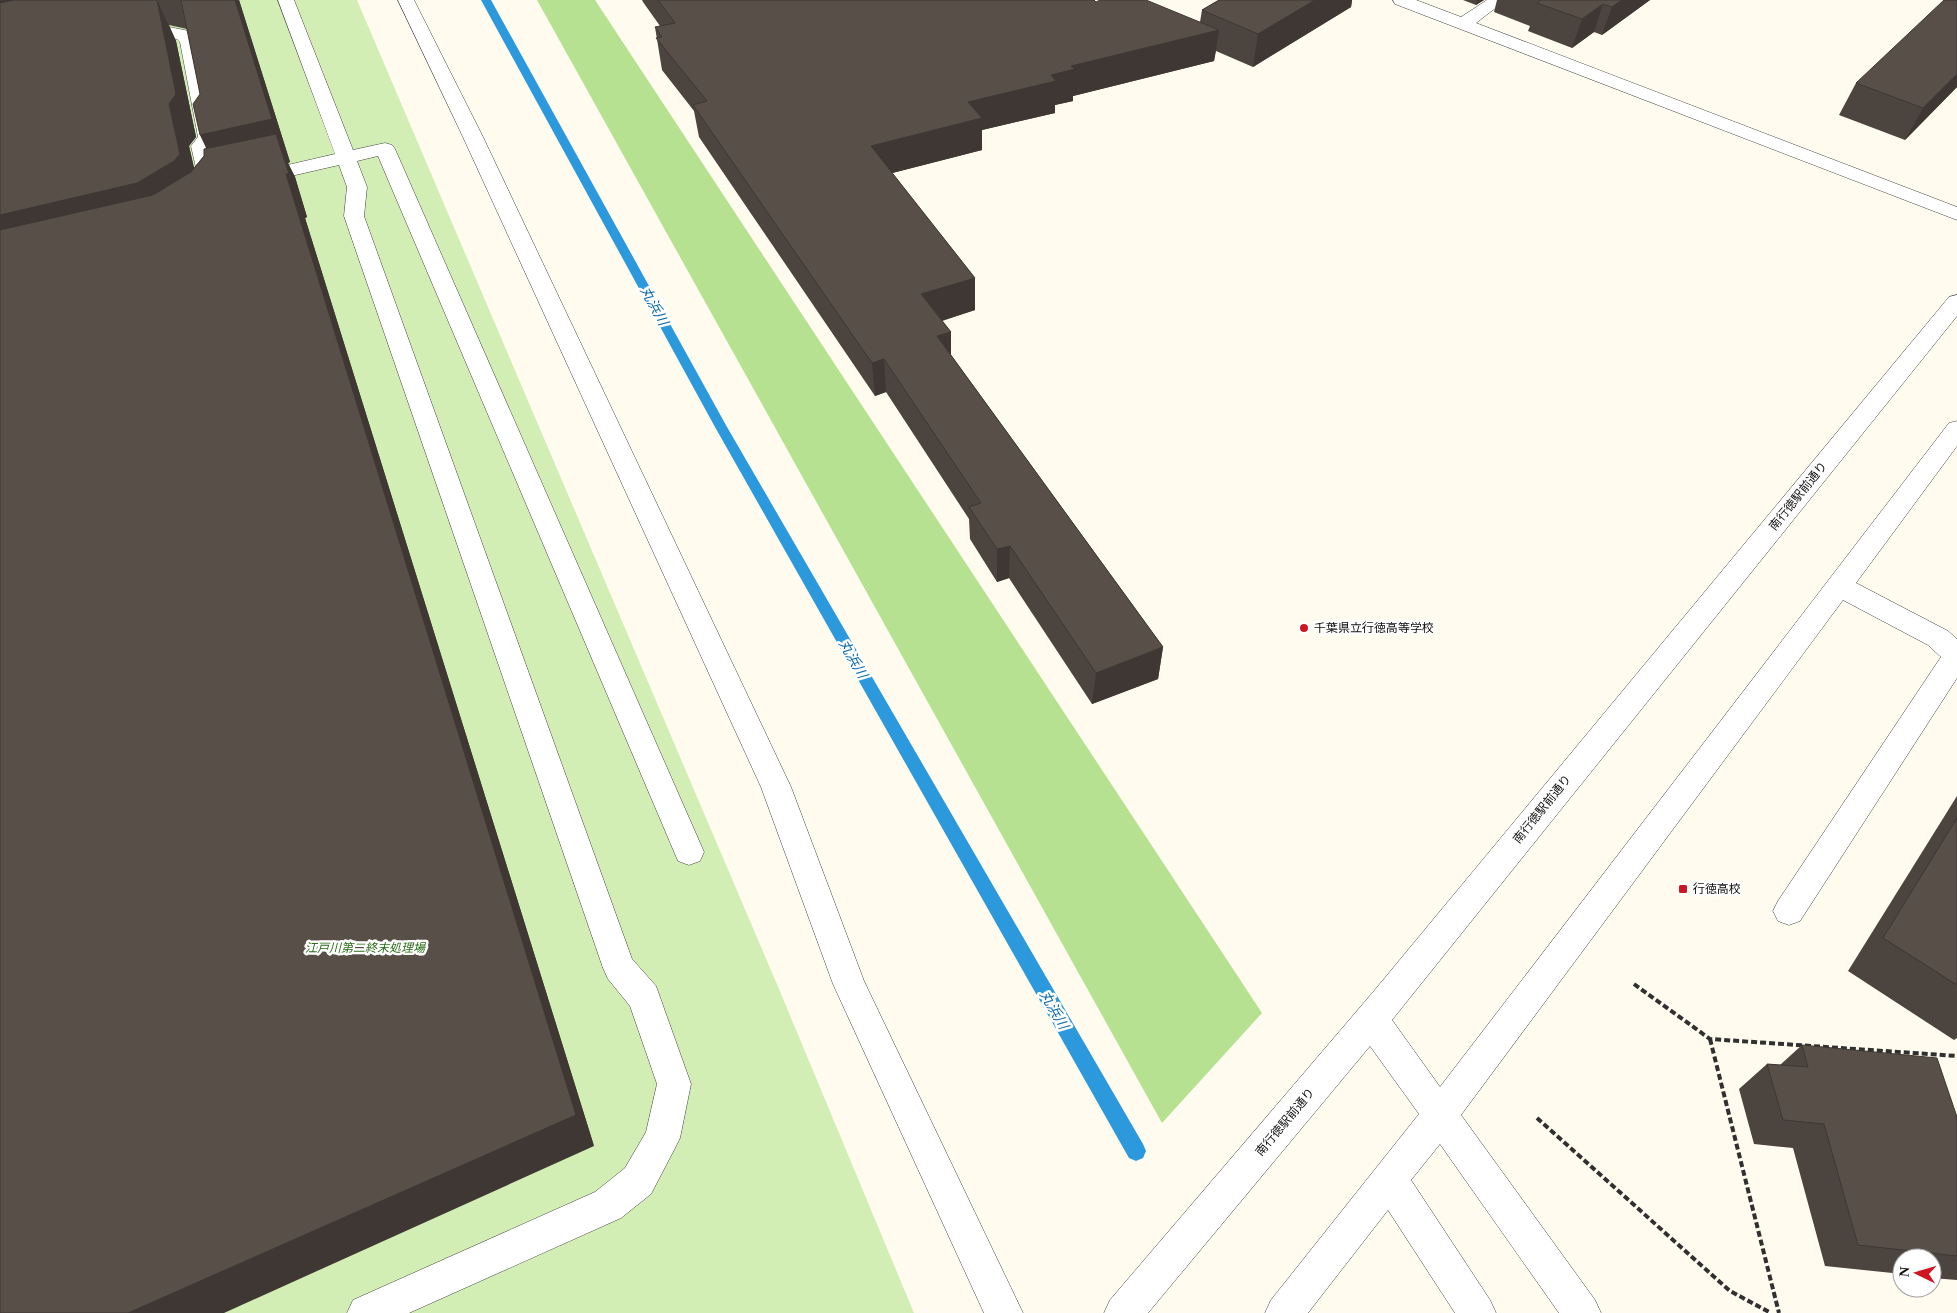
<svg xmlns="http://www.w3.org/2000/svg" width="1957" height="1313" font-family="'Times New Roman','Noto Sans JP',serif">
<rect width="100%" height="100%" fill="#fffcef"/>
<!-- green -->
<polygon fill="#d3eeb4" points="0,0 357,0 779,989 914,1313 0,1313"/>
<!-- forest -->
<polygon fill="#b6e191" points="537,0 595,0 1262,1013 1162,1123"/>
<!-- pier -->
<polygon fill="#fffcef" points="1166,1124 1275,1312 1276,1313 1144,1313 1087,1211"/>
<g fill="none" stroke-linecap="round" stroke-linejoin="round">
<!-- stream -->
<polygon fill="#2c99dc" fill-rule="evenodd" points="481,0 491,0 727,427 1143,1144 1146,1151 1143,1158 1136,1161 1129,1158 715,427"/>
<!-- minor casing -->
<g stroke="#414141" stroke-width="1">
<g id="minor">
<polygon points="278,0 294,0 353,150 385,143 392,145 395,149 704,852 700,861 689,865 678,861 378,156 357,161 367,187 364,216 632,959 656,986 691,1084 680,1138 674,1150 651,1194 621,1218 409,1313 347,1313 353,1300 595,1192 625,1168 646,1132 657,1084 630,1006 608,979 603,968 344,216 347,187 339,165 256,184 249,182 246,178 249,174 335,154"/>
<polygon points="398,0 414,0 483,137 791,787 864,981 1023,1313 984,1313 833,984 761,787 463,137"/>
<polygon points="1393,0 1416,0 1461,17 1487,0 1506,0 1476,23 1957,207 1957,220 1395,4"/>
<polygon points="134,20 189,31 198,41 218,137 211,146 222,194 219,198 212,200 205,198 202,194 191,146 198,137 180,42 177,39 128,29 125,25 128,21"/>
<polygon points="1957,295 1957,316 1392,1020 1440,1087 1949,423 1957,421 1957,446 1856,583 1948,631 1957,639 1957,678 1800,921 1789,925 1778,921 1773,911 1778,901 1941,657 1928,645 1843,600 1461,1115 1595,1300 1601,1313 1559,1313 1440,1144 1411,1180 1490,1300 1496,1313 1455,1313 1388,1210 1308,1313 1265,1313 1271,1300 1419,1114 1370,1046 1148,1313 1104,1313 1110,1300 1374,991 1949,297"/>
</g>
</g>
<!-- path -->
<g stroke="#303030" stroke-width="4" stroke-dasharray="6 3" stroke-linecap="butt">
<polyline points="1634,984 1710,1039 1957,1056"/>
<polyline points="1710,1039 1779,1313"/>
<polyline points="1537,1118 1730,1291 1771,1313"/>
</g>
<!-- minor -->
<use href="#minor" fill="#fff" fill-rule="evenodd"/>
</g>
<!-- wall -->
<g fill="#4c443f" fill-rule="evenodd">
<path d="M0,0H239L290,162L288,163L295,177L307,217L305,218L594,1146ZM169,25L187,29L200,94L207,149L204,156L194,168L189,146L196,137L176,41Z"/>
<polygon points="642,0 1094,0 1096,2 1200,22 1202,10 1219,0 1352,0 1351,7 1253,67 1216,51 1214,61 1073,96 1073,101 1055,105 1055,113 982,130 982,150 892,173 975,278 975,310 942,321 951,332 951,355 1163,647 1158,679 1092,704 1009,578 997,582 970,539 969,519 886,392 875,396 699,137 694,111 662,70 655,27 660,26 643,2"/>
<polygon points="1463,0 1484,0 1476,5"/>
<polygon points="1497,0 1650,0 1602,35 1594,32 1572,48 1528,31 1530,26 1494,12"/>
<polygon points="1856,83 1957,87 1905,140 1839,115"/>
<polygon points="1957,796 1957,1038 1954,1040 1848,971"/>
<polygon points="1802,1045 1957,1117 1957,1280 1932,1278 1932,1258 1902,1258 1902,1274 1825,1266 1793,1148 1754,1144 1739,1089 1767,1064 1780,1065"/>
</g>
<!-- shaded-wall -->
<g fill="#3e3733">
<polygon points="0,0 102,0 0,35"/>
<polygon points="157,0 176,41 196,137 189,146 201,198 0,265 0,215 169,104"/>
<polygon points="235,0 239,0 290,162 288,163 295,177 307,217 305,218 594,1146 224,1313 128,1313 220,178 200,135"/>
<polygon points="1315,0 1352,0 1351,7 1253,67 1258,34"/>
<polygon points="1477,0 1484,0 1476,5"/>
<polygon points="1622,0 1650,0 1602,35 1612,7"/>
<polygon points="1603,4 1594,32 1572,48 1582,19"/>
<polygon points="1219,30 1214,61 1073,96 1073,101 1055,105 1055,113 982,130 982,150 873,178 871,146 968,102 1051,75 1071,66"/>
<polygon points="1957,74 1957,87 1905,140 1923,108"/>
<polygon points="975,278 975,310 922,327 921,294"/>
<polygon points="951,332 951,364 937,336"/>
<polygon points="884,359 886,392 875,396 872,363"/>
<polygon points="1010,546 1009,578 997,582 997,549"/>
<polygon points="1163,647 1158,679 1092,704 1096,673"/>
</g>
<!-- building -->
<g fill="#584f49" stroke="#3e3733">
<polygon points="14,0 157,0 176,94 169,104 180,154 174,161 137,183 0,215 0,3"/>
<polygon points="181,0 235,0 272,119 200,135 193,104 200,94"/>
<polygon points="658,0 1094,0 1096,2 1100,0 1146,0 1219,30 1071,66 1075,69 1051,75 1056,81 968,102 982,118 871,146 975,278 921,294 951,332 937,336 1163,647 1096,673 1010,546 997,549 969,507 981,503 884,359 872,363 693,105 707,101 656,38 662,37 655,27 675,23"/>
<polygon points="1219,0 1315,0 1258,34 1202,10"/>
<polygon points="1541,0 1622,0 1612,7 1603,4 1582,19 1537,3"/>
<polygon points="1944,0 1957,0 1957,74 1923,108 1856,83"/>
<polygon points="276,134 289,174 286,174 576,1115 128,1313 0,1313 0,230 153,195 191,172 204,156 204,149"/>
<polygon points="1957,818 1957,985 1883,938"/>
<polygon points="1802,1045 1937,1058 1957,1117 1957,1256 1858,1245 1824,1124 1783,1120 1767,1064 1808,1067"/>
</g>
<!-- markers -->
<g fill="#ce1622" stroke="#fff" stroke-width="2">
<circle cx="1304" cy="628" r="5"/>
<rect x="1678" y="884" width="10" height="10" rx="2.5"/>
</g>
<g text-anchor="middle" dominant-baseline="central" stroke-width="5" stroke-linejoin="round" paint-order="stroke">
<!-- street labels -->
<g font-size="12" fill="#0e0e0e" stroke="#fff">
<text transform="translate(1798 496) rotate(-51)">南行徳駅前通り</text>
<text transform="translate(1542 809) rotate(-51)">南行徳駅前通り</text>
<text transform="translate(1285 1122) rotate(-50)">南行徳駅前通り</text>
</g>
<!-- poi labels -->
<g font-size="12" fill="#0e0e0e" stroke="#fff" text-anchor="start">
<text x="1314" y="628">千葉県立行徳高等学校</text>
<text x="1693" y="889">行徳高校</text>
</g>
<!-- park labels -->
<g font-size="12" font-style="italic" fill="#2a6d17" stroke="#fff">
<text x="365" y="948">江戸川第二終末処理場</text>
</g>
<!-- water labels -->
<g font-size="14" font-style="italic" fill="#0969ae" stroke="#fff">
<text transform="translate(654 306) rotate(61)">丸浜川</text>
<text transform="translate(853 659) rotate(60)">丸浜川</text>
<text transform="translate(1054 1010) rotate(60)">丸浜川</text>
</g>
</g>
<!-- north arrow -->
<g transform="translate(1917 1273) rotate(275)"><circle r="24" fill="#ffffff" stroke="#9f9f9f"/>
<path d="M0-4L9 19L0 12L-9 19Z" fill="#ce1622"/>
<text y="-8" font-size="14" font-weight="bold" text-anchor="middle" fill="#0e0e0e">N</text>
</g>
</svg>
